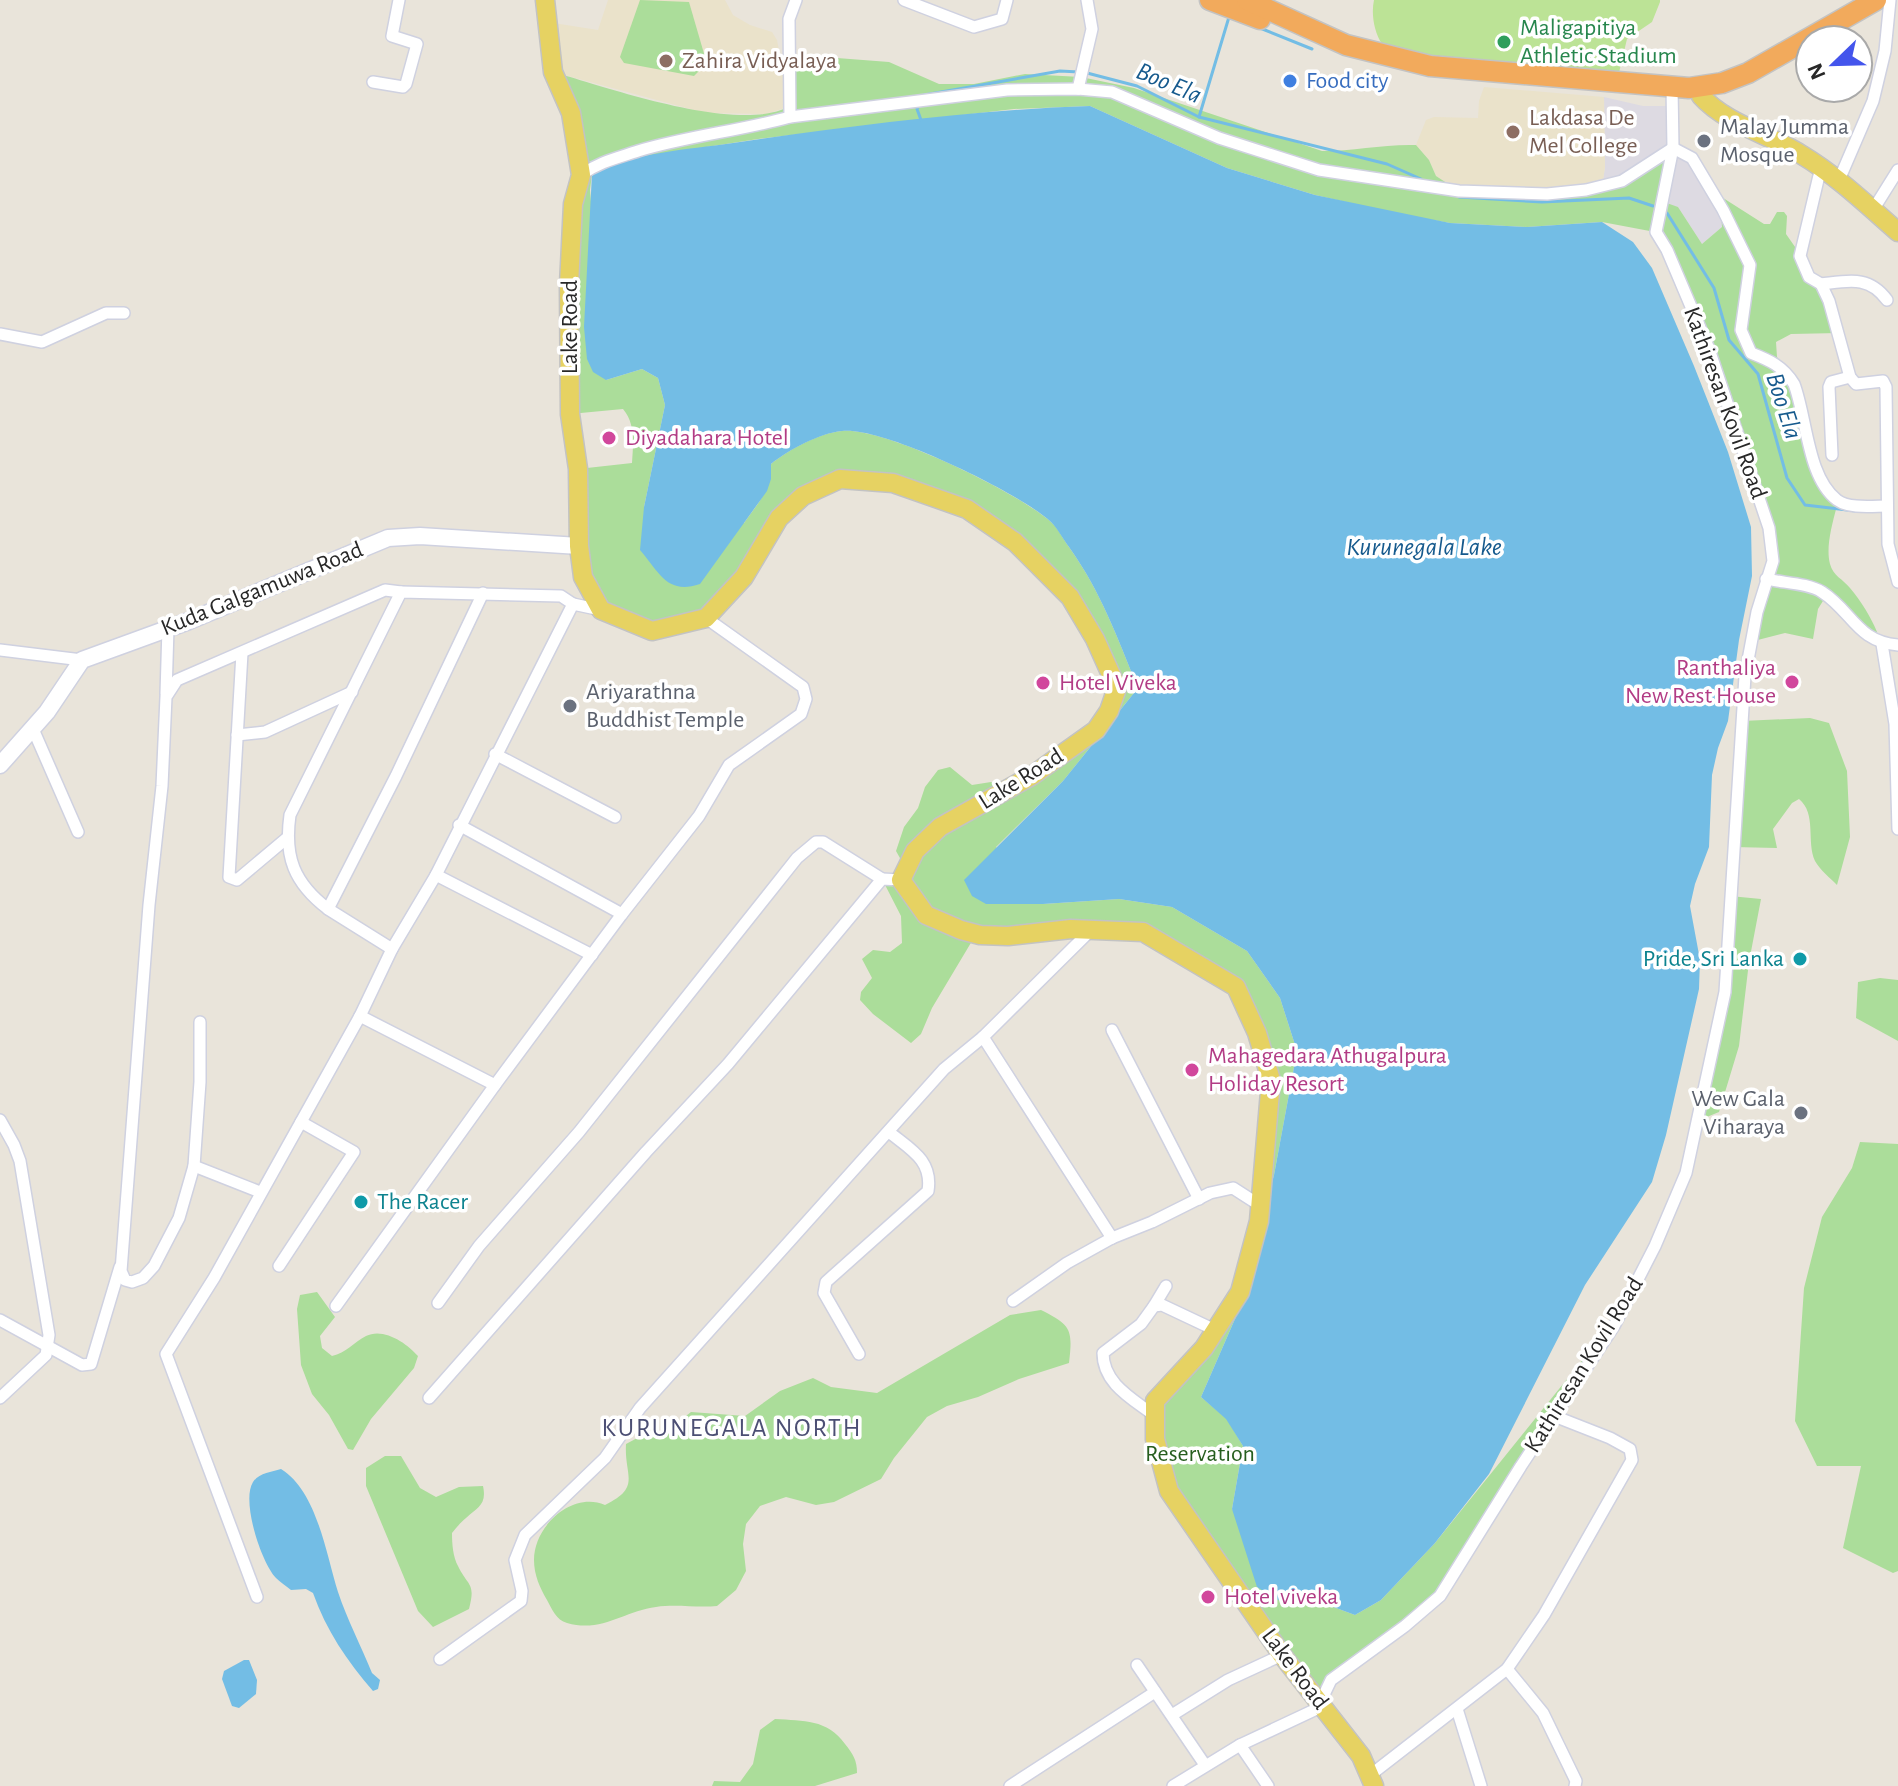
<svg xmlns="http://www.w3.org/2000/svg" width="1898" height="1786" font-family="'Alegreya Sans',sans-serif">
<rect width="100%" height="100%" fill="#e9e4da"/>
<!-- industrial -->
<polygon fill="#dddae2" points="1604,97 1643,106 1667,106 1673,148 1692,158 1723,219 1722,227 1702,244 1678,207 1602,187 1605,167"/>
<!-- education -->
<g fill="#eae2ca">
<polygon points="608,0 725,0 733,15 750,25 772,32 777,40 790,106 767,114 705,113 553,72 547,22 598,30"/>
<polygon points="1484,87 1604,97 1605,167 1602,187 1586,190 1459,191 1436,176 1429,160 1416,145 1426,120 1434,117 1478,118 1479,101"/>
</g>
<!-- green -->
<g fill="#abdd9a">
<polygon points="640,0 689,2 705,57 703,67 694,76 624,63 620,57"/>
<path d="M798,55L889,62L939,84H974L1025,74L1081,77L1134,88L1322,151C1354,151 1384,144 1416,145L1429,160L1436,176L1459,191L1547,194L1602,187L1673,148L1661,201L1678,207L1702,244L1722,227L1720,196L1764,224H1770L1777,212H1784L1787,216L1786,234L1821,284L1839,333L1791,334L1776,342L1777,357L1794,384L1815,467L1838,501C1834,519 1825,545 1830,564C1833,576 1843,579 1850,588C1861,601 1871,617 1877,632L1874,637L1826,596L1818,609L1813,639L1785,633L1750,642L1773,561L1736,427L1655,232L1602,222L1527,227L1450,223L1403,215L1315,195L1227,168L1090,106L1014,109L758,139L597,164L592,174L590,190L606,380L642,369L658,378L665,405L644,507L744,523C758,503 772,489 771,464C788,450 819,433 842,431C883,426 1019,493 1051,522C1058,528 1063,539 1069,547C1101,592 1117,637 1138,688L1063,781L996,847L1043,904L1119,899L1172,907L1247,951L1280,998L1297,1051L1274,1175L1238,1312L1201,1397L1227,1419L1243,1446L1232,1509L1298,1594L1355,1615L1381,1600L1435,1543L1625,1307L1440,1596L1331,1680L1320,1703L1169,1491L1155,1401L1240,1292L1271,1080L1236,987L1143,932L975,936L932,1008L921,1034L911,1043L873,1014L860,1000L861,992L872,978L862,959L873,950L890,952L902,943L901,916L882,879L901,880L905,867L896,851L904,827L918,808L925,787L938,770L950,767L972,785L991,782L1009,790L1096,731L1117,688L1070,597L967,509L840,479L803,496L706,618L652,631L601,610L583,577L578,469L632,463C633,445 636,424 623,409L570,414L581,175L553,72C607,87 750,139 796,102L789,64Z"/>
<path d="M1810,718L1829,723L1847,771L1850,837L1837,885C1830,878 1820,870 1815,861C1806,841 1817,814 1799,799L1792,803L1773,829L1777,848L1733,847L1742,721Z"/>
<polygon points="1730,896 1761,899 1749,962 1739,1046 1719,1112 1697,1121 1725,992"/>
<polygon points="1880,978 1898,980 1898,1041 1856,1018 1858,982"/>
<polygon points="1860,1142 1898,1144 1898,1571 1893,1573 1843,1548 1861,1466 1817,1466 1795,1421 1804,1288 1822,1217 1852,1168"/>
<path d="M317,1292L335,1317L320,1336L322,1348L332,1356C346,1353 354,1342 366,1336C383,1327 407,1343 418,1356L414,1368L371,1419L353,1450L348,1449L329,1415L312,1394L301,1365L297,1309L300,1295Z"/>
<path d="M1041,1310C1071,1325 1073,1329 1069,1363L1019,1379L978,1397L947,1406L927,1417L894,1458L881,1479L834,1502L816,1505L786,1497L760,1506L746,1524L743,1544L746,1571L736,1590L717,1606C697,1608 676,1604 656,1607C624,1611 602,1633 567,1623C556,1620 552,1609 547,1600C540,1588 534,1575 534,1560C534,1526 572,1491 605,1505C642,1487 624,1476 626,1444L641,1436L663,1434L691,1412L745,1416L780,1391L813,1378L831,1387L877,1393L1010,1315Z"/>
<path d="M385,1456H401L420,1488L436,1497L459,1487L483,1486C487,1505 478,1507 466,1518C461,1522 456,1528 452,1533C452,1544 453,1557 458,1566C468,1587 476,1582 469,1609L433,1627L418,1611L366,1486V1468Z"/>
<path d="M775,1719C804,1721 827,1719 845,1744C853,1754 857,1760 857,1773L815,1786H712L714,1781L740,1782L753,1764L760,1730Z"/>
</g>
<!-- pitch -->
<path fill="#bce396" d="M1374,0H1660V2L1652,22L1627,39L1617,81C1538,73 1458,66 1382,44C1374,32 1371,14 1374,0Z"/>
<!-- water -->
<g fill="#73bde5">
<path d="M1090,106L1227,168L1315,195L1450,223L1527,227L1602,222L1633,242L1652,268L1694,366L1728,452L1751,527L1752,576L1739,640L1728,721L1718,748L1712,775L1709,847L1695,884L1690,906L1700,960L1699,989L1666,1135L1652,1182L1585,1285L1489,1474L1435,1543L1381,1600L1355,1615L1298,1594L1280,1601L1257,1587L1232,1509L1243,1446L1226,1419L1201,1397L1238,1312L1274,1175L1297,1051L1280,998L1247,951L1172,907L1119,899L1043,904H986L972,896L964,880L1063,781L1138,688C1117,637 1101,592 1069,547C1063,539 1058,529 1051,522C1020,493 883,426 842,431C820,433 788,450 771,464V479L767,491L700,584C667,595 660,573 640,550L644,507L665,405L658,378L642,369L606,380L593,372L587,359L584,327L592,174C634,152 686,150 733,143C851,126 971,110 1090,106Z"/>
<path d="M281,1469C317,1491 326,1554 338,1592C347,1619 361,1646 372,1673L380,1680L378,1689L373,1691C347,1661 326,1630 313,1593L306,1589L291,1590C286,1586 280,1582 276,1578C261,1562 241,1501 253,1482C259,1473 271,1472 281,1469Z"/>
<polygon points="244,1660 249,1660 257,1680 256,1694 239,1708 232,1706 222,1679 224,1671"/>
</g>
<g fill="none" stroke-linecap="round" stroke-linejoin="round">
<!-- stream -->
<g stroke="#73bde5" stroke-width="3">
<polyline points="1260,28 1312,49"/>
<polyline points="1087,73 1137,86 1199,117 1387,164 1421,179"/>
<polyline points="923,98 924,95 1060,71 1079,72"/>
<polyline points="919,105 917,109 921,120"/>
<polyline points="1199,117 1229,17"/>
<polyline points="1459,197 1542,202 1629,198 1653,206"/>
<polyline points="1667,213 1714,288 1729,340 1758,374 1787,478 1805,505 1856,511"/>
</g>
<!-- street casing -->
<g stroke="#cfd1e0" stroke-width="14">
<g id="street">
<polyline points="904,0 974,27 1002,19 1007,0"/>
<polyline points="373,82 403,87 406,84 417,44 392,36 399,0"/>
<polyline points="1078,89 1092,29 1087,0"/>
<polyline points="790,117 789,19 796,0"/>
<polyline points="1821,167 1800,256 1809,277 1821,284 1829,301 1850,377 1856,384 1883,381 1886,387 1888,544 1898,582"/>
<path d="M581,175C599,162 617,158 638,151C688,136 739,131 790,117L1007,90L1078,89L1112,92L1219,138L1319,170L1459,191L1547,194L1586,190L1622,181L1673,148L1692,158L1723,210L1750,265L1741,330L1751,353C1769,360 1783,366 1794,384C1807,418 1807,477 1837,500C1849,509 1873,506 1887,506"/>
<polyline points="1839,180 1873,101 1885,51 1890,0"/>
<polyline points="1873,210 1898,170"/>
<path d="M1821,284C1848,281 1869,275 1887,300"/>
<polyline points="0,334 42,342 106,313 124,313"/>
<polyline points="1832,455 1829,387 1831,382 1850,377"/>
<path d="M1766,579C1783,583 1808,583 1822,592C1852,611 1857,642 1898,645"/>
<polyline points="1882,644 1895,724 1898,829"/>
<polyline points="0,650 82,660"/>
<polyline points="242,653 229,877 237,880 287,838"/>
<polyline points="166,694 168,628"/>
<polyline points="33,729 78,832"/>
<polyline points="237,735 265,732 352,692"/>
<polyline points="495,754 615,817"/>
<polyline points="459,825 622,914"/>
<polyline points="436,875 592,955"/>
<path d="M328,909C294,883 284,857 290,815L401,592L561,596L573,604"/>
<polyline points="392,949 328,909 396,776 483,593"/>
<polyline points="360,1016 495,1085"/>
<polyline points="200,1022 200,1082 194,1166 179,1218 154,1266 143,1278 132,1282 125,1280 121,1271 149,905 162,786 166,697 177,680 385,590 401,592"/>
<polyline points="1112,1030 1199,1199"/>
<polyline points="983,1037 1112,1238"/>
<polyline points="0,1120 14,1145 20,1161 49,1335 46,1355 0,1398"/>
<polyline points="194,1166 260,1192"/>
<polyline points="279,1266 354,1152 301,1122"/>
<polyline points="1013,1301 1067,1263 1112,1238 1152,1222 1210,1193 1233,1188 1261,1206"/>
<polyline points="438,1303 479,1246 579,1132 797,858 816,842 823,842 882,879"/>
<polyline points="336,1306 495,1085 622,914 699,816 729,765 801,714 806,699 803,687 706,618"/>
<polyline points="1154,1306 1166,1286"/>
<polyline points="0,1320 82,1365 91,1364 120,1267"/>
<path d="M859,1354L824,1293L826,1282L928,1191C933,1160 910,1149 889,1132"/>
<polyline points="429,1398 646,1152 728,1064 882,879 901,880"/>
<path d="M1155,1416C1133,1399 1103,1384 1103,1353L1141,1324L1154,1306L1162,1305L1215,1330"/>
<polyline points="257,1597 166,1354 214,1278 360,1016 392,949 436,875 573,604 601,610"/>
<polyline points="440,1659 521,1601 522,1591 515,1560 525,1535 605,1458 640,1408 944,1069 983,1037 1091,930"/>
<polyline points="1137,1665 1205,1765"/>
<polyline points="1507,1669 1543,1713 1576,1781 1575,1786"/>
<polyline points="1320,1703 1331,1680 1405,1626 1440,1596 1521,1466 1614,1326 1655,1246 1686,1173 1725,992 1745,676 1757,612 1773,561 1769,528 1709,349 1667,250 1656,232 1673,148 1672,87"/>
<polyline points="1457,1709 1481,1786"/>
<polyline points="1172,1715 1228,1680 1282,1655"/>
<polyline points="1240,1745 1268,1786"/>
<polyline points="1369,1776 1507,1669 1544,1615 1632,1460 1630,1449 1610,1438 1554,1416"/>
<polyline points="1010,1786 1155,1692"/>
<polyline points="1173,1786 1240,1745 1323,1706"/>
</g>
</g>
<!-- secondary casing -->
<g stroke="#cfd1e0" stroke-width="19">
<polyline id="secondary" points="0,765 47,712 82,660 189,621 388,538 420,536 579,546"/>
</g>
<!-- primary casing -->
<g stroke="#c3c3c3" stroke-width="21">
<g id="primary">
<polyline points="545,0 553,72 571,113 581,175 573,204 569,285 570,414 578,469 579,546 583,577 601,610 652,631 706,618 744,577 779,518 803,496 840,479 893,483 967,509 1015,542 1070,597 1095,639 1117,688 1109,711 1096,730 1033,775 940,827 915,851 901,880 926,915 961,930 980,935 1008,936 1071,929 1143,932 1236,987 1257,1033 1271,1080 1259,1221 1240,1292 1204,1348 1155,1401 1155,1439 1169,1491 1282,1655 1361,1756 1374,1786"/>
<path d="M1701,96C1726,124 1771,135 1802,155C1837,176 1867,205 1898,232"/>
</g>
</g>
<!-- highway casing -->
<g stroke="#c3c3c3" stroke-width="23">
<g id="highway">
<polyline points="1210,0 1260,19"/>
<polyline points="1247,0 1346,45 1430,66 1689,88 1722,83 1748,73 1876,0"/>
</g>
</g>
<!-- street -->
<use href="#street" stroke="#fff" stroke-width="11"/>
<!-- secondary -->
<use href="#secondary" stroke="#fff" stroke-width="16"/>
<!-- primary -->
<use href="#primary" stroke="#e6d262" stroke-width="18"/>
<!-- highway -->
<use href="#highway" stroke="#f2aa5c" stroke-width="20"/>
</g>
<!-- markers -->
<circle fill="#2e9e5b" stroke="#fff" stroke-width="3" cx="1504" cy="42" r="8"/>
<g fill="#8d6e63" stroke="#fff" stroke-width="3">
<circle cx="666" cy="61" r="8"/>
<circle cx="1513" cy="132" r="8"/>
</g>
<circle fill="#3f7fe0" stroke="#fff" stroke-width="3" cx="1290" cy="81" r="8"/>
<g fill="#6b7280" stroke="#fff" stroke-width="3">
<circle cx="1704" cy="141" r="8"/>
<circle cx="570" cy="706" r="8"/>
<circle cx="1801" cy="1113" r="8"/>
</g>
<g fill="#d1479c" stroke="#fff" stroke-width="3">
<circle cx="609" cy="438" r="8"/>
<circle cx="1792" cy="682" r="8"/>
<circle cx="1043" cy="683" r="8"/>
<circle cx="1192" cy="1070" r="8"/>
<circle cx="1208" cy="1597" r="8"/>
</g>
<g fill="#0f9aa8" stroke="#fff" stroke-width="3">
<circle cx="1800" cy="959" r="8"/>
<circle cx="361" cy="1202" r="8"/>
</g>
<g text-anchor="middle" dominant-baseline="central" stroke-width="7" stroke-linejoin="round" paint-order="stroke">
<!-- leisure labels -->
<g font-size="24" fill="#27864d" stroke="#fff" text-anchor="start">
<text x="1520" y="28">Maligapitiya<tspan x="1520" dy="28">Athletic Stadium</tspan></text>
</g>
<!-- education labels -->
<g font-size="24" fill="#785e54" stroke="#fff" text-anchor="start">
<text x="682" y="61">Zahira Vidyalaya</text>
<text x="1529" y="118">Lakdasa De<tspan x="1529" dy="28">Mel College</tspan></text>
</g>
<!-- shop labels -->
<g font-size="24" fill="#366cbe" stroke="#fff" text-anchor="start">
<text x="1306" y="81">Food city</text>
</g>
<!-- worship labels -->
<g font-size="24" fill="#5b616d" stroke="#fff" text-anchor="start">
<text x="1720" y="127">Malay Jumma<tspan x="1720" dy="28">Mosque</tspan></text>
<text x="586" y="692">Ariyarathna<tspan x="586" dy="28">Buddhist Temple</tspan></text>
<text x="1785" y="1099" text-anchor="end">Wew Gala<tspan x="1785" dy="28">Viharaya</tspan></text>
</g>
<!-- street labels -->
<g font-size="24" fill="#282828" stroke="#fff">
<text transform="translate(570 327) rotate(-90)">Lake Road</text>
<text transform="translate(1725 403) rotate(70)">Kathiresan Kovil Road</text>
<text transform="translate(262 589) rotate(-22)">Kuda Galgamuwa Road</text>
<text transform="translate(1021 779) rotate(-32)">Lake Road</text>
<text transform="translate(1584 1365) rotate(-58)">Kathiresan Kovil Road</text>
<text transform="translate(1295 1669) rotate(53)">Lake Road</text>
</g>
<!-- hotel labels -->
<g font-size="24" fill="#b23c85" stroke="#fff" text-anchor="start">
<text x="625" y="438">Diyadahara Hotel</text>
<text x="1776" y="668" text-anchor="end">Ranthaliya<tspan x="1776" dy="28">New Rest House</tspan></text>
<text x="1059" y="683">Hotel Viveka</text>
<text x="1208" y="1056">Mahagedara Athugalpura<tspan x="1208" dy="28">Holiday Resort</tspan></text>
<text x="1224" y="1597">Hotel viveka</text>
</g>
<!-- culture labels -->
<g font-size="24" fill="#0d838f" stroke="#fff" text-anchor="end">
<text x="1784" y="959">Pride, Sri Lanka</text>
<text x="377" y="1202" text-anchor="start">The Racer</text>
</g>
<!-- park labels -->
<g font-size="24" fill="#265e1e" stroke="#fff">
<text x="1200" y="1454">Reservation</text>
</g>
<!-- water labels -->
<g font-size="26" font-style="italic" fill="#165a8d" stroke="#fff">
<text transform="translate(1169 83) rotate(23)">Boo Ela</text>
<text transform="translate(1784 406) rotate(72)">Boo Ela</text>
<text x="1424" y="547">Kurunegala Lake</text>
</g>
<!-- neighbourhood labels -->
<g font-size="26" letter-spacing="2" fill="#4c4f74" stroke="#fff">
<text x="732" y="1428">KURUNEGALA NORTH</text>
</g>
</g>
<!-- north arrow -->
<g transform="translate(1834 64) rotate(247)"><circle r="38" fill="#ffffff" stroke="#a9a9a9" stroke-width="2"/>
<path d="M0-6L14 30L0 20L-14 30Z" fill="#4455ec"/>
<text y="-12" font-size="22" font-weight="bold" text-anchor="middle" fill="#282828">N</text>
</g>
</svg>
